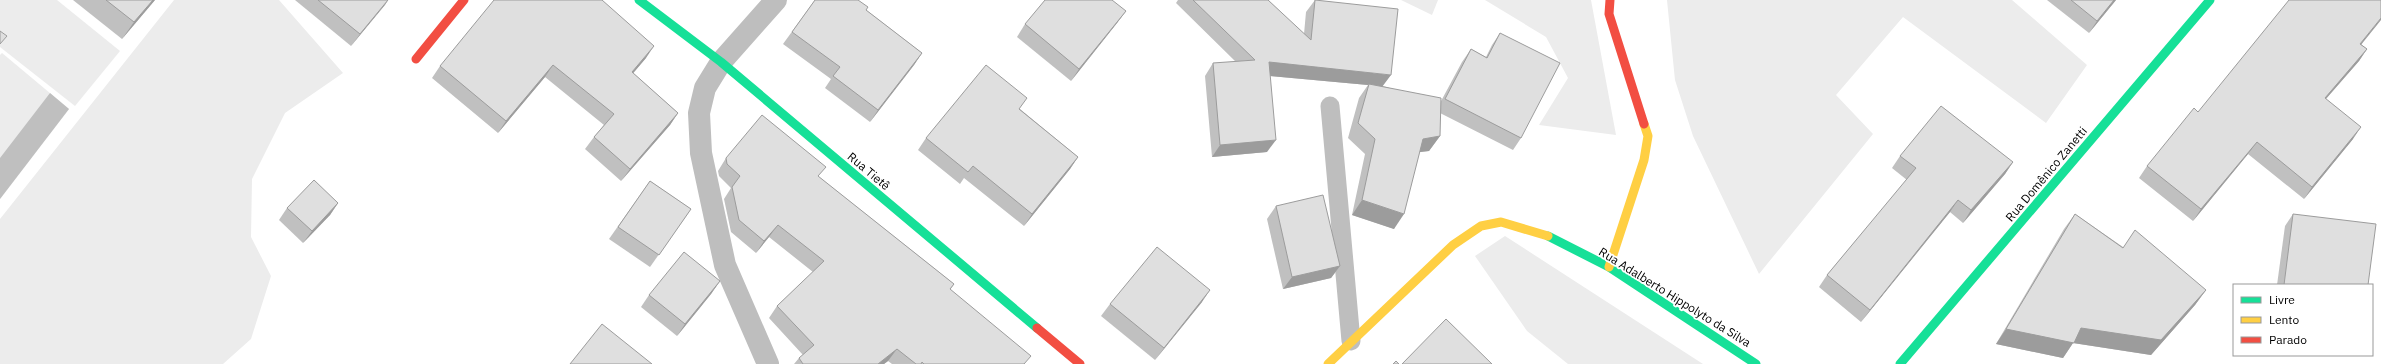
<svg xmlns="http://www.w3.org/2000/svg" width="2381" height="364" font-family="'IBM Plex Sans',sans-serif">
<rect width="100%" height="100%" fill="#fff"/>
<!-- green -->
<g fill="#ececec">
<polygon points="0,0 57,0 120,51 75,106 0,47"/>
<polygon points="174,0 279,0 343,73 285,113 252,179 251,237 271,276 251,339 223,364 0,364 0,219"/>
<polygon points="1401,0 1438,0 1432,15"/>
<polygon points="1485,0 1591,0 1616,135 1539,125 1568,78 1546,37"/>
<polygon points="1667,0 2012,0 2087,65 2046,123 1903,17 1836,95 1873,134 1759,274 1693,136 1675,80"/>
<polygon points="2,53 69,109 0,199 0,55"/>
<polygon points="1505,236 1703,364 1568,364 1527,331 1475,256"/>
</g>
<!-- water -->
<polygon fill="#bfbfbf" points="50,93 69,109 0,199 0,158"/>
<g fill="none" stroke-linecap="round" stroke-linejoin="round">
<!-- lane -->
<polyline stroke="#bebebe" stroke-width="19" points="1330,106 1351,341"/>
<!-- street -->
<polyline stroke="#bebebe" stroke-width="22" points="768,364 725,265 701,153 699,113 705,88 721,62 776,0"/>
<!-- fast -->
<g stroke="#16e098" stroke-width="9">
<polyline points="639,0 721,62 1037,328"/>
<polyline points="1548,236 1609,267 1756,364"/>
<polyline points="1900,364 2210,0"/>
</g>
<!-- slow -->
<g stroke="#ffcf43" stroke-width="9">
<polyline points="1609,267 1644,160 1648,136 1644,124"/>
<polyline points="1328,364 1453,245 1481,226 1501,222 1548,236"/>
</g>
<!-- jam -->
<g stroke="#f24e42" stroke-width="9">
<polyline points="1610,0 1609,14 1644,124"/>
<polyline points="416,59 464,0"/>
<polyline points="1037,328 1080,364"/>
</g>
</g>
<!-- wall -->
<g fill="#c0c0c0">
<polygon points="73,0 155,0 122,39"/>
<polygon points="295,0 388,0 351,46"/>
<polygon points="815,0 866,10 922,53 914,65 870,122 825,88 831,79 783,44"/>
<polygon points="1178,0 1268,0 1304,34 1306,12 1315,0 1383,86 1440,103 1462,62 1471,49 1486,57 1492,45 1500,33 1521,138 1513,150 1440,113 1440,136 1429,151 1419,152 1394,229 1352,215 1365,154 1348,138 1359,98 1368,85 1270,76 1267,152 1212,157 1205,76 1213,63 1236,62 1176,3"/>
<polygon points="2047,0 2116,0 2089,33"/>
<polygon points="1126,11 1117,23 1071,81 1017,37 1025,24"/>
<polygon points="2361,44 2367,49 2359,61 2326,99 2353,139 2304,199 2248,154 2193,221 2139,178 2147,166 2198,112"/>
<polygon points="646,58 633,73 678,113 670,125 621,181 585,149 594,137 604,125 545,77 498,133 432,78 440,66"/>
<polygon points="1020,109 1078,157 1070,169 1024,226 964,178 960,184 918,150 926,138"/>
<polygon points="1900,156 2013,162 2005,174 1963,223 1950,212 1861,322 1819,287 1827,275 1907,180 1892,168"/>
<polygon points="726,158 819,177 954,284 950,290 1025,364 892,364 888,361 884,364 794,364 799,358 803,355 769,318 777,306 813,272 769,237 756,253 731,232 724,199 731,188 719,176 718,171"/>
<polygon points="650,181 691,209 650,267 609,239"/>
<polygon points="338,203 330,215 303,243 279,220 287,208"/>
<polygon points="1276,206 1340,266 1331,278 1283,289 1267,219"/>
<polygon points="2075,214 2123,247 2206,290 2195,305 2151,355 2073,343 2063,358 1996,344 2064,229"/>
<polygon points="2293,214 2368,285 2277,285 2285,226"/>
<polygon points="720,281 711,294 677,336 641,307 649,295"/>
<polygon points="1202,302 1155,360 1101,316 1110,304"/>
</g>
<!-- shaded-wall -->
<g fill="#9c9c9c">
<polygon points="153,0 155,0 122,39 134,22"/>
<polygon points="388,0 385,5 351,46 360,34"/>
<polygon points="2114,0 2116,0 2089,33 2097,21"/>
<polygon points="1126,11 1117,23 1071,81 1079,69"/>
<polygon points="2381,18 2381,20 2352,56 2360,44"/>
<polygon points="654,46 646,58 624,84 632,72"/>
<polygon points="2367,49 2359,61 2316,110 2325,98"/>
<polygon points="922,53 914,65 870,122 878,110"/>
<polygon points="1269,62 1391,75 1382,87 1369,84 1368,85 1260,75"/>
<polygon points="553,65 545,77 498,133 506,121"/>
<polygon points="678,113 670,125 621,181 630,169"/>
<polygon points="2361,127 2353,139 2304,199 2312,187"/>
<polygon points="1440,136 1429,151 1412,153 1423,139"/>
<polygon points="1276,140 1267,152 1212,157 1220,145"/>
<polygon points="2257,142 2248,154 2193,221 2201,209"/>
<polygon points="1078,157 1070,169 1024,226 1032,214"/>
<polygon points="2013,162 2005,174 1963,223 1971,210"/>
<polygon points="1362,200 1404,214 1394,229 1352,215"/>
<polygon points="1958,200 1950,212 1861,322 1870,310"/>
<polygon points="338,203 330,215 303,243 312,231"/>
<polygon points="778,225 769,237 756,253 764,241"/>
<polygon points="1340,266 1331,278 1283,289 1292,277"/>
<polygon points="720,281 711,294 677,336 685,324"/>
<polygon points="1210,290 1202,302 1155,360 1164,348"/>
<polygon points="2206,290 2195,305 2151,355 2073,343 2063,358 1996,344 2006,329 2081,328"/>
<polygon points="897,349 888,361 884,364 878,364"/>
</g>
<!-- building -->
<g fill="#dfdfdf" stroke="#9c9c9c">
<polygon points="106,0 153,0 134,22"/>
<polygon points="318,0 388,0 360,34"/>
<polygon points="494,0 602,0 654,46 632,72 678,113 630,169 594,137 614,114 553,65 506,121 440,66"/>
<polygon points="815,0 858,0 868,7 866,10 922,53 878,110 833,76 840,67 792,32"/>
<polygon points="1045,0 1112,0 1126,11 1079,69 1025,24"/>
<polygon points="1193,0 1268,0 1311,40 1315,0 1398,9 1391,75 1269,62 1276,140 1220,145 1213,63 1255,60"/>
<polygon points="2071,0 2114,0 2097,21"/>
<polygon points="2289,0 2381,0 2381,18 2360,44 2367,49 2325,98 2361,127 2312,187 2257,142 2201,209 2147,166 2194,108 2198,112"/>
<polygon points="0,31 7,36 0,44"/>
<polygon points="1500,33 1560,63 1521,138 1445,99 1471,49 1487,58"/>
<polygon points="986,65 1027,98 1019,109 1078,157 1032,214 973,166 968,172 926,138"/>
<polygon points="1369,84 1441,98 1440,136 1423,139 1404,214 1362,200 1375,139 1358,123"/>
<polygon points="1941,106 2013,162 1971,210 1958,200 1870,310 1827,275 1916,168 1900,156"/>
<polygon points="762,115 826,167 818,176 954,284 950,289 1031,356 1024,364 924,364 922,362 921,364 916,364 897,349 878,364 803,364 799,358 814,345 777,306 824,261 778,225 764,241 739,220 732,187 740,176 727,164 726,158"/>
<polygon points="314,180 338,203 312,231 287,208"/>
<polygon points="650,181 691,209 659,255 618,227"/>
<polygon points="1323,195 1340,266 1292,277 1276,206"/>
<polygon points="2075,214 2123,248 2135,230 2206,290 2161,340 2081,328 2074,343 2006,329"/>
<polygon points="2293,214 2376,224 2368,285 2284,285"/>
<polygon points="1157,247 1210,290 1164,348 1110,304"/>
<polygon points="684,252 720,281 685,324 649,295"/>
<polygon points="1446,319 1492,364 1402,364"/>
<polygon points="602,324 652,364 570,364"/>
<polygon points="1396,361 1399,364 1393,364"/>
</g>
<g text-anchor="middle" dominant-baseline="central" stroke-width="3.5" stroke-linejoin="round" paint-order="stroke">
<!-- street labels -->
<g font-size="12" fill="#000" stroke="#fff">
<text transform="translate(869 171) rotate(40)">Rua Tietê</text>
<text transform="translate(2046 174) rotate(-50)">Rua Domênico Zanetti</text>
<text transform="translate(1675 297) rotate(32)">Rua Adalberto Hippolyto da Silva</text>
</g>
</g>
<!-- legend -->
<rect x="2233" y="284" width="140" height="72" fill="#ffffff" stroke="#999999"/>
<rect x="2241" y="297" width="20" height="6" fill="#16e098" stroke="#999999"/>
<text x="2269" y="304" font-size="12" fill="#000000">Livre</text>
<rect x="2241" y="317" width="20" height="6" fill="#ffcf43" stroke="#999999"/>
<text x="2269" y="324" font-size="12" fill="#000000">Lento</text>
<rect x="2241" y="337" width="20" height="6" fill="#f24e42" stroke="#999999"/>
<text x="2269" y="344" font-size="12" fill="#000000">Parado</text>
</svg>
